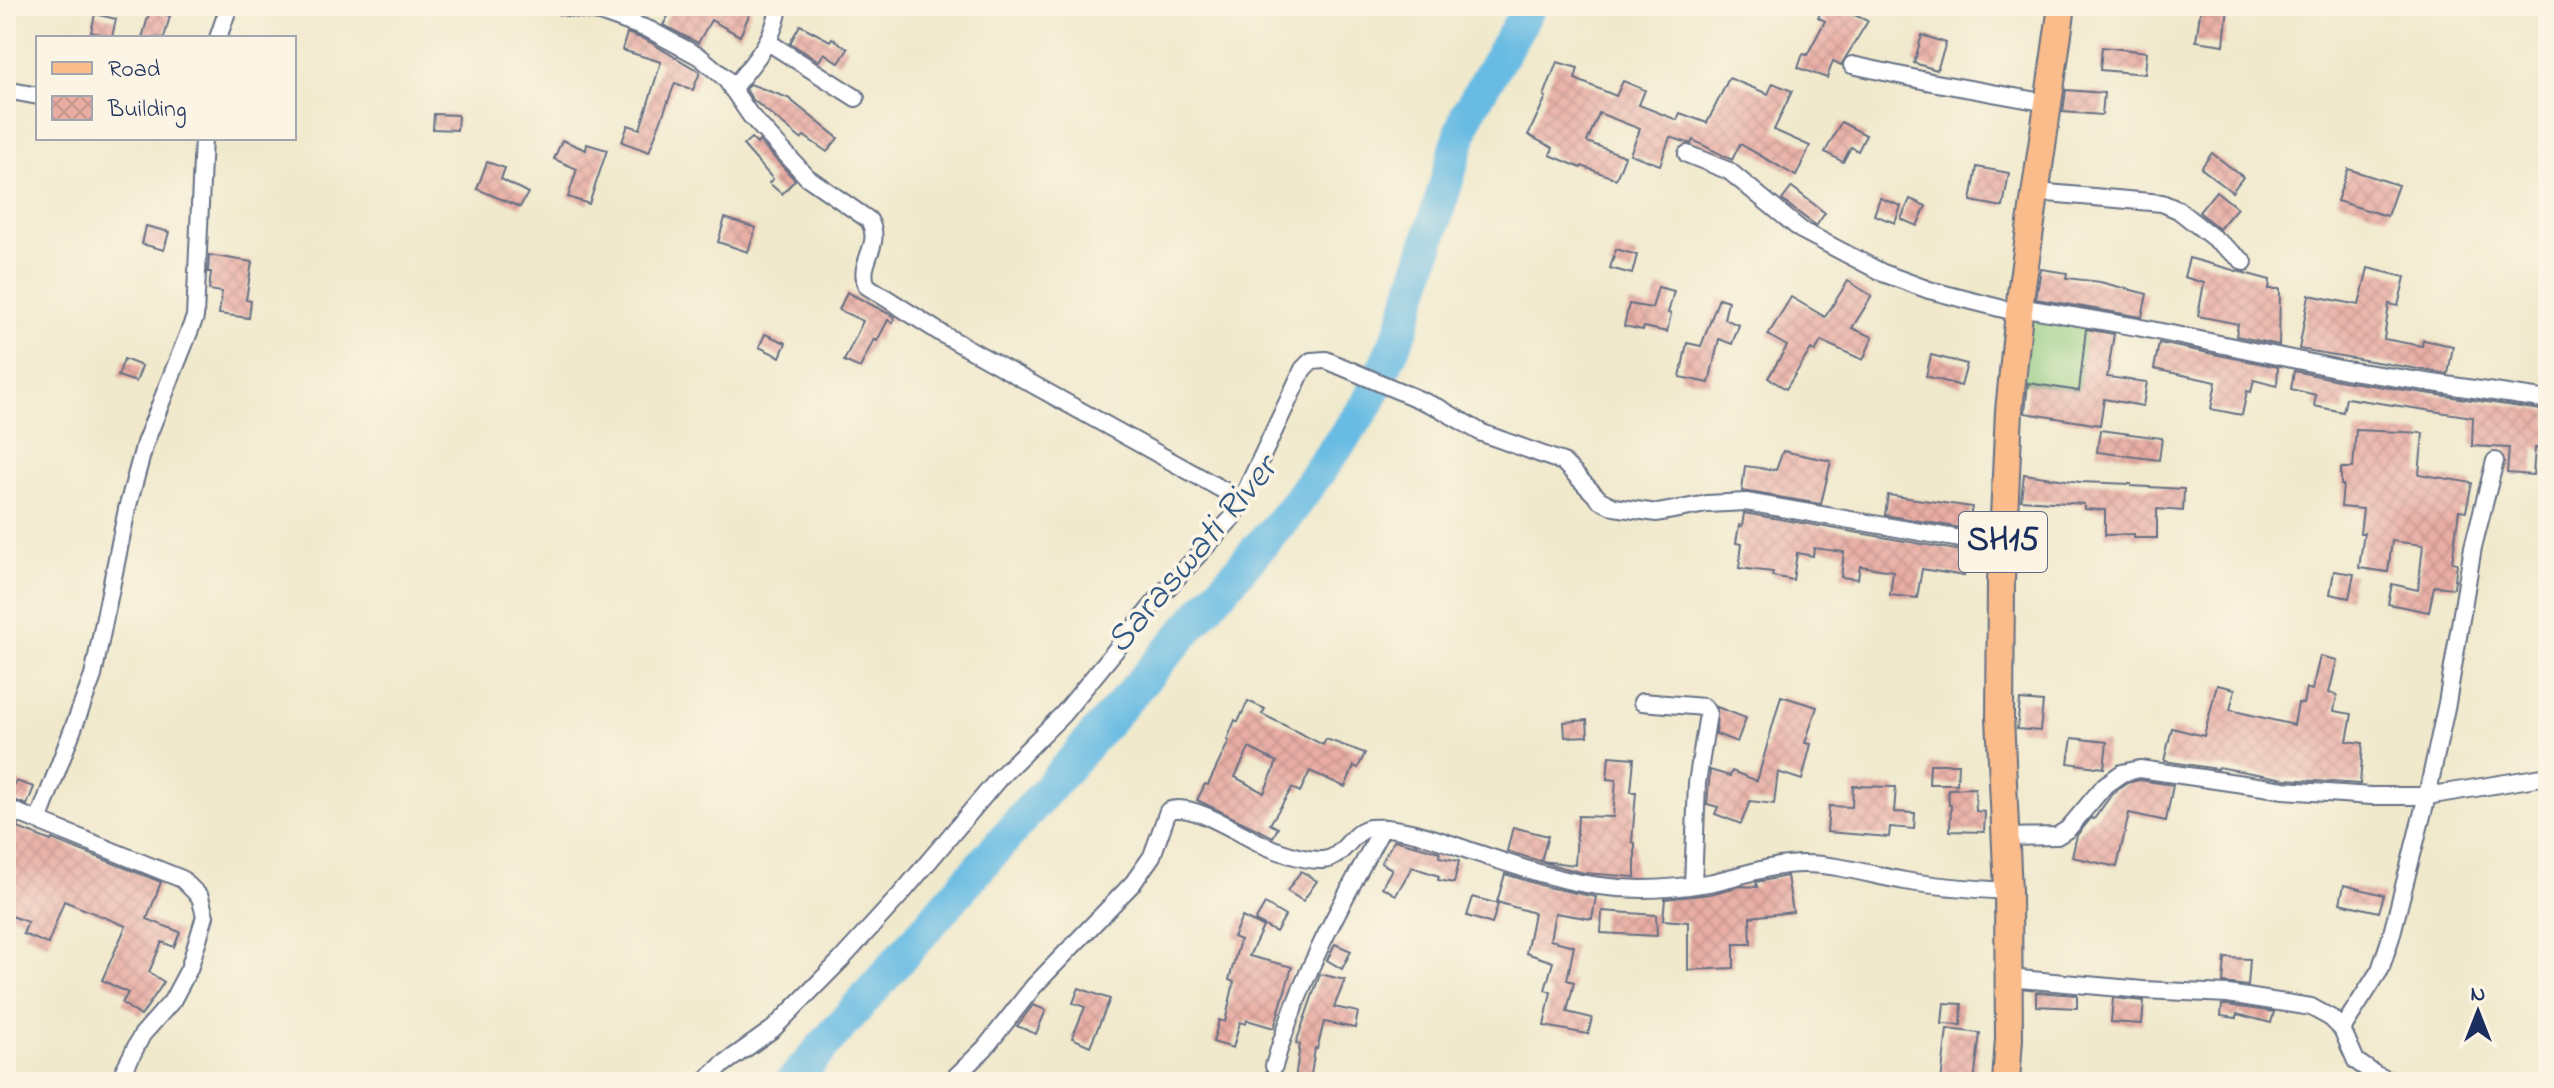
<svg xmlns="http://www.w3.org/2000/svg" width="2554" height="1088" font-family="'Indie Flower',sans-serif">
<defs>
<pattern id="building-cross-hatch" width="8" height="8" patternUnits="userSpaceOnUse" patternTransform="scale(2)"><rect width="8" height="8" fill="#e9ada4"/><path d="M0 0l8 8M0 8l8-8" fill="none" stroke="#c79590"/></pattern>
</defs>
<rect width="100%" height="100%" fill="#fcf5e5"/>
<filter id="ink" filterUnits="userSpaceOnUse"><feTurbulence type="fractalNoise" baseFrequency=".0125" numOctaves="2"/><feDisplacementMap in="SourceGraphic" scale="16" xChannelSelector="R" yChannelSelector="G"/><feConvolveMatrix kernelMatrix="1 2 1 2 8 2 1 2 1" color-interpolation-filters="sRGB"/></filter>
<filter id="wash" filterUnits="userSpaceOnUse"><feTurbulence type="fractalNoise" baseFrequency=".006" numOctaves="4" result="noise"/><feDisplacementMap in="SourceGraphic" scale="32" xChannelSelector="R" yChannelSelector="G"/><feGaussianBlur stdDeviation="1.8" result="paint"/><feColorMatrix in="noise" values="0 0 0 0 0 0 0 0 0 0 0 0 0 0 0 0 0 1.4 0 .05"/><feComposite in="paint" operator="in"/></filter>
<g filter="url(#wash)">
<rect width="100%" height="100%" fill="#f0e9cc"/>
<!-- grass -->
<polygon fill="#90ca7e" stroke="#567c6e" stroke-width="2" points="2023,301 2090,309 2079,390 2015,381"/>
<g fill="none" stroke-linecap="round" stroke-linejoin="round">
<!-- river -->
<polyline stroke="#67bbe3" stroke-width="34" points="792,1082 1288,514 1367,405 1402,328 1467,114 1530,6"/>
</g>
<g id="blocks">
<!-- building -->
<g fill="url(#building-cross-hatch)" fill-rule="evenodd">
<polygon points="674,6 753,6 740,36 711,20 698,43 663,25"/>
<polygon points="1824,6 1845,6 1843,10 1868,21 1841,65 1833,61 1827,78 1798,68 1803,54 1807,55 1825,21 1818,17"/>
<polygon points="2201,6 2228,6 2224,45 2196,41"/>
<polygon points="150,10 170,16 164,38 142,38"/>
<polygon points="95,14 116,19 112,37 91,32"/>
<polygon points="800,25 830,41 832,38 848,49 839,63 824,53 819,61 790,43"/>
<polygon points="627,33 646,40 700,72 693,90 675,83 649,152 622,142 628,125 640,129 661,62 622,50"/>
<polygon points="1922,35 1946,43 1937,70 1914,63"/>
<polygon points="2102,47 2147,52 2145,74 2100,70"/>
<polygon points="1557,62 1578,68 1575,79 1616,96 1623,81 1645,90 1639,105 1677,120 1680,113 1707,123 1729,78 1768,94 1773,83 1792,91 1774,130 1810,146 1796,176 1740,144 1732,160 1693,140 1691,144 1670,137 1660,165 1630,154 1640,129 1599,113 1587,142 1625,156 1616,179 1582,166 1581,168 1550,155 1553,148 1528,135 1546,97 1544,96"/>
<polygon points="750,84 788,98 838,138 827,152 804,136 801,139 752,99 746,89"/>
<polygon points="2066,90 2104,93 2102,115 2063,112"/>
<polygon points="434,114 458,115 457,130 433,129"/>
<polygon points="1841,122 1866,135 1858,151 1851,147 1843,162 1825,152"/>
<polygon points="751,138 757,144 759,141 795,180 782,194 769,183 773,179 743,145"/>
<polygon points="562,140 586,150 587,144 607,150 589,204 568,197 577,169 554,159"/>
<polygon points="2212,153 2243,177 2232,192 2201,168"/>
<polygon points="487,162 505,168 501,179 528,193 520,207 477,189"/>
<polygon points="1977,167 2009,173 2003,207 1971,201"/>
<polygon points="2348,169 2398,185 2387,216 2337,201"/>
<polygon points="1792,187 1825,213 1816,226 1782,200"/>
<polygon points="2216,191 2237,208 2219,229 2199,212"/>
<polygon points="1880,198 1901,206 1895,223 1874,215"/>
<polygon points="1910,199 1926,206 1917,226 1901,219"/>
<polygon points="725,218 756,228 748,252 718,242"/>
<polygon points="146,226 169,232 164,250 142,244"/>
<polygon points="1616,249 1637,255 1632,274 1610,268"/>
<polygon points="209,255 252,262 246,300 251,301 249,318 219,314 222,292 209,290 211,272 208,272"/>
<polygon points="2189,258 2270,280 2269,289 2280,289 2279,345 2236,336 2238,324 2198,316 2204,283 2184,277"/>
<polygon points="2368,268 2405,277 2398,306 2389,304 2384,339 2422,346 2423,340 2453,346 2448,374 2299,349 2309,295 2359,305"/>
<polygon points="2041,269 2067,273 2066,278 2100,282 2147,294 2142,317 2036,299"/>
<polygon points="1848,281 1872,296 1852,328 1873,337 1863,360 1821,341 1815,352 1811,349 1786,389 1768,378 1787,346 1768,335 1791,297 1825,317"/>
<polygon points="1658,287 1674,291 1668,313 1671,314 1667,332 1644,327 1643,330 1624,326 1629,304 1652,308"/>
<polygon points="847,292 895,317 892,323 888,320 877,341 874,339 860,368 844,361 863,321 839,310"/>
<polygon points="1719,298 1728,301 1724,319 1739,325 1732,344 1719,339 1709,383 1680,377 1687,343 1701,346"/>
<polygon points="2086,329 2114,334 2107,377 2147,382 2143,406 2104,399 2100,425 2025,413 2028,383 2079,391"/>
<polygon points="765,334 786,343 780,357 759,347"/>
<polygon points="2159,343 2278,367 2277,386 2254,380 2251,392 2247,391 2242,415 2211,409 2216,382 2154,369"/>
<polygon points="1931,355 1967,364 1961,386 1926,376"/>
<polygon points="124,359 142,366 136,382 118,376"/>
<polygon points="2294,371 2343,381 2548,411 2548,450 2535,448 2533,475 2507,473 2509,448 2472,446 2473,417 2346,398 2343,412 2314,406 2316,395 2291,389"/>
<polygon points="2100,430 2162,438 2159,460 2097,452"/>
<polygon points="2356,430 2423,433 2419,474 2472,483 2466,511 2459,510 2452,562 2457,563 2454,588 2434,586 2429,612 2388,604 2392,584 2418,590 2423,545 2392,541 2388,572 2359,568 2364,533 2360,533 2363,509 2341,507 2343,485 2341,485 2341,468 2353,468"/>
<polygon points="1783,451 1831,461 1821,504 1742,491 1745,466 1776,470"/>
<polygon points="2024,474 2080,482 2131,484 2131,486 2184,489 2183,511 2157,509 2157,538 2134,538 2134,534 2105,535 2105,510 2084,509 2084,504 2021,500"/>
<polygon points="1888,495 1972,507 1967,529 1885,515"/>
<polygon points="1744,513 1968,552 1964,576 1922,569 1917,598 1890,595 1893,571 1860,566 1858,579 1841,577 1844,552 1814,548 1813,556 1797,553 1793,580 1772,576 1773,572 1739,568 1742,544 1736,543 1739,525 1742,526"/>
<polygon points="2334,571 2354,574 2349,598 2330,594"/>
<polygon points="2320,656 2337,660 2329,693 2337,695 2334,711 2352,714 2347,741 2363,743 2360,784 2285,779 2218,767 2217,769 2164,761 2172,728 2204,736 2217,685 2235,689 2230,710 2294,725 2298,703 2303,704 2306,688 2312,690"/>
<polygon points="1781,696 1817,707 1805,743 1811,744 1802,780 1778,772 1774,804 1750,801 1741,824 1715,814 1718,807 1707,804 1710,770 1730,776 1732,771 1757,781"/>
<polygon points="2020,700 2043,702 2040,731 2017,729"/>
<path d="M1248,701L1265,709L1262,714L1323,745L1326,739L1365,753L1358,768L1354,766L1345,787L1310,771L1300,792L1292,788L1270,824L1278,828L1273,837L1197,800L1205,784L1208,785L1229,741L1227,740L1235,720L1238,722ZM1249,748L1277,762L1264,793L1235,777Z"/>
<polygon points="1717,707 1746,718 1737,742 1716,734"/>
<polygon points="1587,720 1588,736 1565,737 1564,722"/>
<polygon points="2072,738 2107,742 2104,768 2068,763"/>
<polygon points="1609,756 1634,758 1631,792 1636,792 1632,842 1635,843 1635,877 1584,873 1553,865 1507,851 1513,827 1548,836 1541,861 1575,865 1578,816 1613,817 1616,780 1607,779"/>
<polygon points="1930,764 1958,764 1957,784 1929,784"/>
<polygon points="2140,780 2173,785 2166,821 2129,813 2117,867 2072,857 2077,835 2091,818 2094,819 2112,794 2127,783"/>
<polygon points="16,781 34,787 27,805 9,798"/>
<polygon points="1853,786 1896,787 1894,812 1915,813 1914,829 1890,827 1889,837 1827,832 1829,806 1852,807"/>
<polygon points="1975,788 1976,811 1985,812 1984,832 1950,831 1951,805 1949,805 1948,789"/>
<polygon points="6,820 19,825 18,828 51,841 52,839 161,882 147,919 180,932 174,947 162,942 149,972 164,982 141,1016 122,1003 128,993 102,980 126,926 64,901 48,944 23,934 28,922 6,914"/>
<polygon points="1394,840 1440,852 1439,857 1459,861 1454,883 1438,880 1439,876 1412,867 1396,895 1382,887 1392,869 1381,863"/>
<polygon points="1301,871 1317,881 1303,901 1287,891"/>
<polygon points="1505,874 1547,887 1596,897 1592,919 1555,913 1550,940 1574,946 1567,980 1574,982 1567,1012 1592,1018 1588,1034 1544,1026 1551,992 1545,990 1553,962 1526,953 1534,913 1497,902"/>
<polygon points="1787,876 1793,912 1750,917 1751,944 1734,944 1734,968 1688,970 1688,922 1663,920 1665,899 1710,894 1741,886 1757,887 1756,882"/>
<polygon points="2344,885 2384,895 2379,912 2340,903"/>
<polygon points="1473,897 1498,904 1492,924 1467,916"/>
<polygon points="1265,904 1285,916 1276,932 1255,921"/>
<polygon points="1602,911 1656,915 1657,936 1601,933"/>
<polygon points="1242,917 1263,927 1249,956 1292,967 1274,1028 1247,1020 1246,1024 1240,1022 1233,1048 1213,1042 1219,1020 1225,1022 1234,982 1229,980 1240,940 1233,937"/>
<polygon points="1335,944 1351,951 1342,969 1327,960"/>
<polygon points="2225,958 2250,959 2248,986 2223,983"/>
<polygon points="1320,974 1345,980 1334,1007 1358,1012 1355,1028 1324,1022 1317,1049 1315,1048 1310,1082 1295,1080 1300,1044 1296,1043"/>
<polygon points="1079,988 1110,999 1090,1046 1072,1038 1085,1007 1073,1003"/>
<polygon points="2036,992 2077,995 2077,1008 2036,1006"/>
<polygon points="2113,998 2144,1001 2142,1024 2111,1022"/>
<polygon points="1944,1003 1962,1004 1961,1025 1942,1024"/>
<polygon points="1033,1005 1046,1010 1036,1034 1017,1026"/>
<polygon points="2222,1005 2227,1005 2274,1012 2271,1023 2237,1014 2237,1018 2221,1016"/>
<polygon points="1947,1029 1980,1033 1974,1082 1941,1082"/>
</g>
</g>
</g>
<g filter="url(#ink)">
<use href="#blocks" fill-opacity="0" stroke="#667084" stroke-width="2"/>
<g fill="none" stroke-linecap="round" stroke-linejoin="round">
<!-- street casing -->
<g stroke="#667084" stroke-width="20">
<g id="street">
<path d="M562,6L600,12L650,30L700,57L725,78L750,115L807,177L869,220C884,246 856,262 867,286L944,335L1241,500"/>
<polyline points="218,38 229,6"/>
<polyline points="768,42 856,98"/>
<polyline points="1852,65 1931,82 2048,103"/>
<path d="M732,89C753,63 775,40 779,6"/>
<polyline points="6,90 38,96"/>
<polyline points="1687,154 1729,171 1801,230 1883,273 1929,290 2019,313"/>
<polyline points="2036,192 2162,203 2178,210 2244,262"/>
<polyline points="2020,307 2137,327 2345,370 2548,400"/>
<polyline points="1642,702 1704,707 1708,714 1697,783 1693,885"/>
<polyline points="6,808 38,821"/>
<polyline points="2004,837 2057,836 2068,829 2105,785 2122,773 2140,769 2284,790 2371,796 2427,796 2548,776"/>
<polyline points="2008,978 2143,990 2228,994 2311,1007 2331,1018 2342,1029 2356,1061 2376,1075 2393,1082"/>
<polyline points="2342,1029 2380,970 2391,937 2427,796 2447,703 2473,547 2495,461"/>
<path d="M1274,1066C1298,982 1340,905 1382,829"/>
<polyline points="118,1082 142,1035 172,1001 189,969 205,916 200,897 182,879 38,821 93,676 127,509 145,443 195,317 203,138"/>
<polyline points="704,1082 721,1066 773,1029 840,961 902,893 1000,777 1063,714 1161,595 1234,516 1303,369 1311,361 1326,360 1439,408 1482,433 1563,462 1600,500 1614,507 1657,513 1707,504 1746,502 1955,538 2003,549"/>
<path d="M950,1082L985,1048L1034,986L1133,883L1152,856L1168,811C1192,800 1245,838 1268,847C1283,853 1305,860 1321,860C1343,861 1350,831 1370,828C1401,825 1442,841 1471,851C1513,865 1554,880 1599,886C1635,891 1673,889 1708,883C1739,877 1771,864 1803,864C1838,864 1871,875 1905,881C1939,887 1973,889 2008,891"/>
</g>
</g>
<!-- primary casing -->
<g stroke="#667084" stroke-width="30">
<polyline id="primary" points="2006,1082 2009,1039 2008,891 2000,717 2001,581 2009,411 2021,293 2062,6"/>
</g>
<!-- street -->
<use href="#street" stroke="#fff" stroke-width="16"/>
<!-- primary -->
<use href="#primary" stroke="#f9bc8a" stroke-width="26"/>
</g>
</g>
<g text-anchor="middle" dominant-baseline="central" stroke-width="7" stroke-linejoin="round" paint-order="stroke">
<!-- shield labels -->
<rect fill="#fcf5e5" stroke="#5e6a86" stroke-width="2" x="1959" y="512" width="88" height="60" rx="6"/>
<g font-size="34" font-weight="bold" fill="#1b2f5e">
<text x="2003" y="542">SH15</text>
</g>
<!-- water labels -->
<g font-size="38" font-style="italic" fill="#325986" stroke="#fcf5e5">
<text transform="translate(1193 556) rotate(-50)">Saraswati River</text>
</g>
</g>
<!-- margin -->
<rect width="2554" height="1088" fill="none" stroke="#fcf5e5" stroke-width="32"/>
<!-- legend -->
<rect x="36" y="36" width="260" height="104" fill="#fcf5e5" stroke="#a2a6af" stroke-width="2"/>
<rect x="52" y="62" width="40" height="12" fill="#f9bc8a" stroke="#a2a6af" stroke-width="2"/>
<text x="108" y="76" font-size="24" fill="#1b2f5e">Road</text>
<rect x="52" y="96" width="40" height="24" fill="url(#building-cross-hatch)" stroke="#a2a6af" stroke-width="2"/>
<text x="108" y="116" font-size="24" fill="#1b2f5e">Building</text>
<!-- north arrow -->
<g transform="translate(2478 1012)" stroke="#fcf5e5" stroke-width="6" paint-order="stroke">
<path d="M0-6L14 30L0 20L-14 30Z" fill="#1b2f5e"/>
<text y="-12" font-size="22" font-weight="bold" text-anchor="middle" fill="#1b2f5e">N</text>
</g>
</svg>
